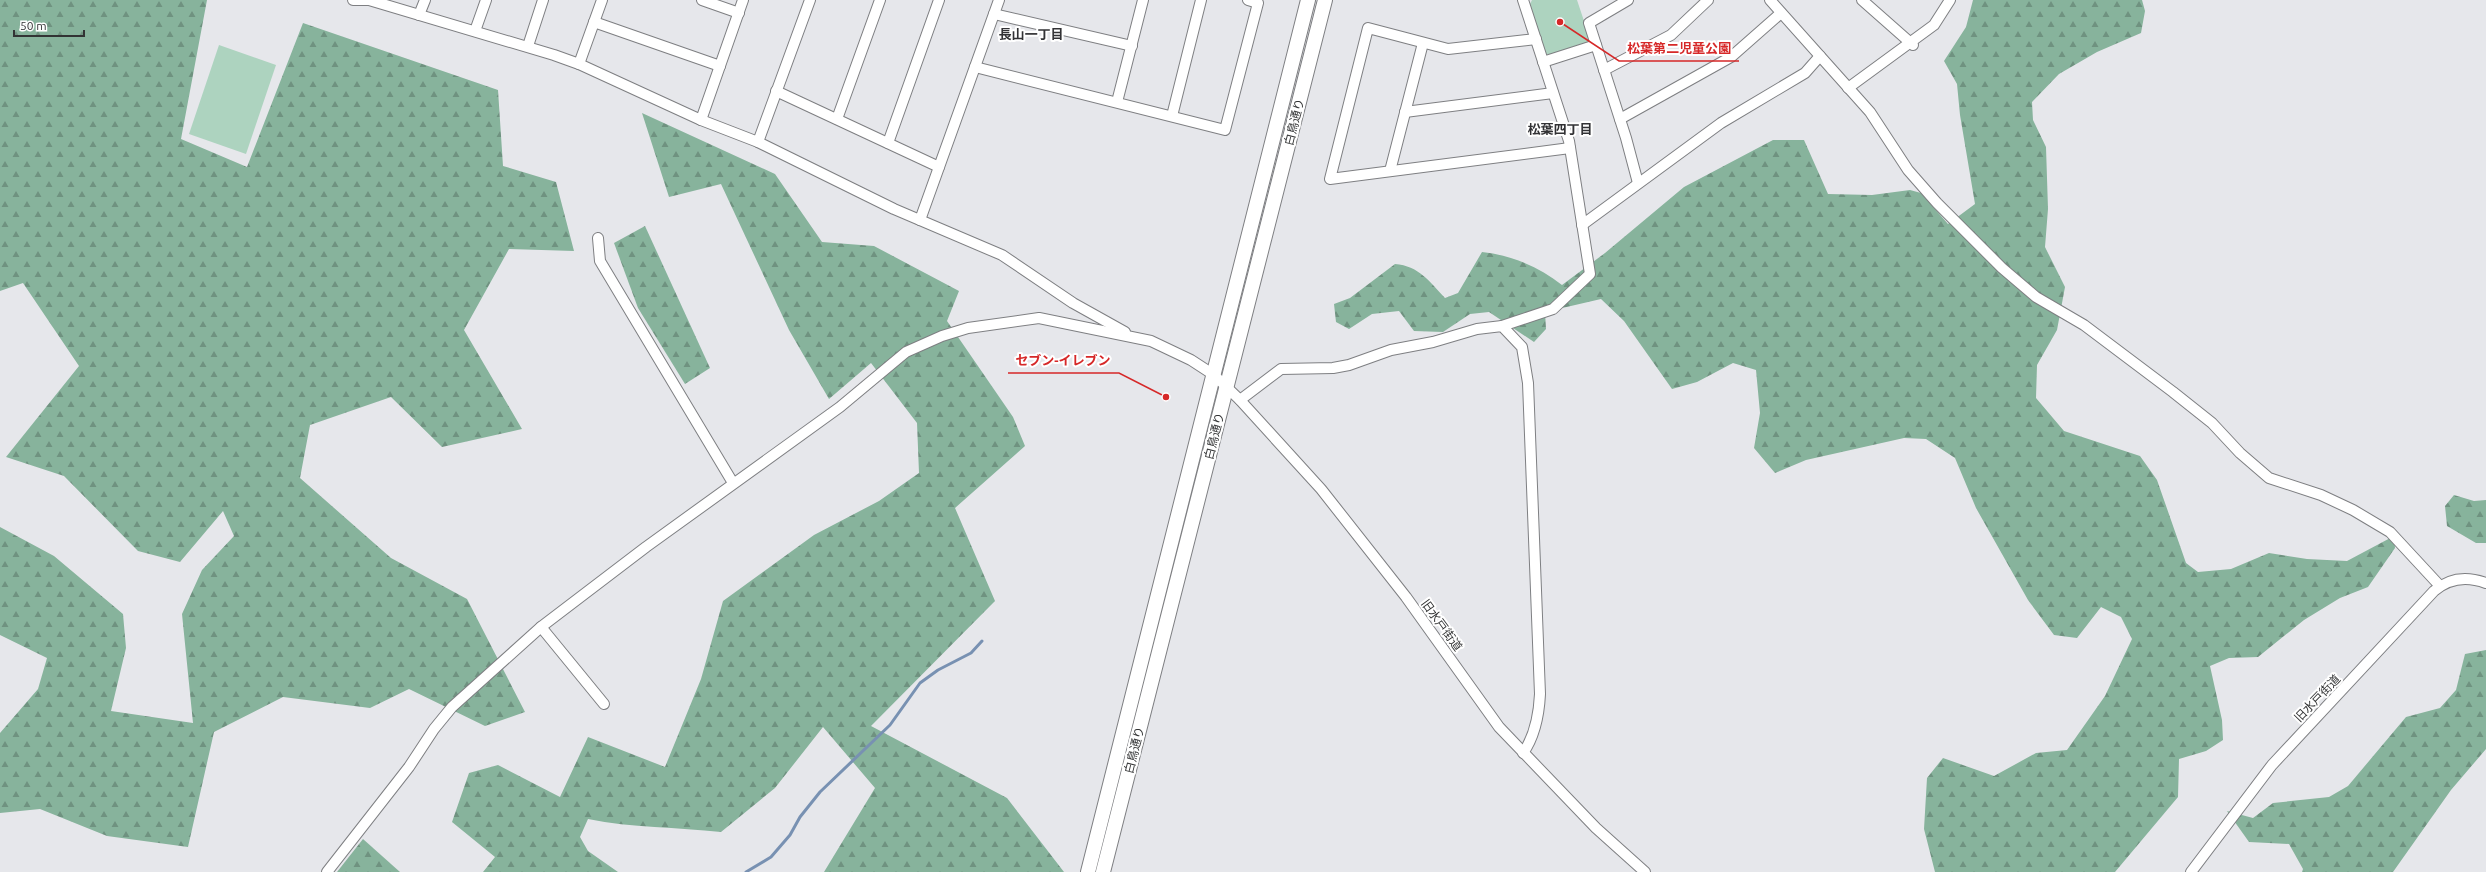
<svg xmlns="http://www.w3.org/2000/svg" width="2486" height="872" font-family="Ubuntu,'Noto Sans JP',sans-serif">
<defs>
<pattern id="forest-firs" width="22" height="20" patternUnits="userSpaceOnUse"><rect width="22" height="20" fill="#87b39c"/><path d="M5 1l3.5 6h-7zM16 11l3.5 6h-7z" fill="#6f9280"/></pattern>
</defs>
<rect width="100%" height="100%" fill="#e6e7eb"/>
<!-- forest -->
<g fill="url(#forest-firs)">
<polygon points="0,0 207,0 181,139 247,167 303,23 498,90 503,166 556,182 574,251 509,249 464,330 522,429 442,447 391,397 310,425 300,478 391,558 467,599 525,712 485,726 409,689 370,708 283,697 214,732 188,847 107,836 40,809 0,813 0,733 38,689 47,658 0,635 0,527 54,556 123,614 126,648 111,711 193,723 182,614 202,570 234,536 223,511 180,562 138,551 64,476 6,457 79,366 23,283 0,291"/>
<path d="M1973,0H2142L2145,11L2141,33L2097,52L2059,74L2032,102L2033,120L2046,147L2048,209L2045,247L2065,287L2057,330L2037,365L2036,398L2064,431L2140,456L2157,480L2186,563L2198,572L2231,569L2269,553L2307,559L2347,561L2394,536L2395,548L2368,587L2340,598L2304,620L2258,657L2229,658L2210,666L2222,720L2223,740L2206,751L2179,759L2178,797L2115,872H1935L1924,829L1927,778L1943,758L1994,776L2036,753L2067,750L2105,696L2132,639L2121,617L2101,607L2077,638L2054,635L2028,600L1976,508L1955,458L1926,439L1904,438L1806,460L1775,473L1754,448L1760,413L1756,370L1733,363L1697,382L1672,389L1624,321L1601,299L1545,312L1546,329L1534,342L1489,312L1470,314L1443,332L1414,331L1399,311L1372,314L1349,329L1336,322L1334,304L1350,298L1395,264C1419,266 1429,281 1445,298L1458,293L1482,252C1511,255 1539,267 1562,285L1605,253L1684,187L1773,140H1804L1828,194L1872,195L1910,190L1921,193L1948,224L1975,204L1960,115L1957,84L1944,61L1966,27Z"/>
<path d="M642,113L775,174L822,242L874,246L959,291L947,321L1013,417L1025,446L955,508L995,601L871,726L1007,798L1064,872H824L875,788L823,727L775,788L721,832C677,827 632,828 588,819L580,837L588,851L618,872H483L495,857L452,822L469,773L498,765L560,797L588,737L665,767L701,679L723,601L814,535L879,501L919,473L917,423L871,363L829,399L789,330L721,184L669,197Z"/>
<polygon points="645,226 710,368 685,384 638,308 614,243"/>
<polygon points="2454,495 2474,501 2486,500 2486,543 2476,543 2447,526 2445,506"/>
<polygon points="2486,650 2486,749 2451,790 2393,872 2302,872 2303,869 2289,844 2249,842 2227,811 2253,818 2273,803 2329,797 2348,786 2406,717 2440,708 2456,690 2465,654"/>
<polygon points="363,839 400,872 337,872"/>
</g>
<!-- park -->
<g fill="#add3bf">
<polygon points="1532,0 1577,0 1590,39 1587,45 1550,56 1545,53 1530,4"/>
<polygon points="219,45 276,65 246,154 189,134"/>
</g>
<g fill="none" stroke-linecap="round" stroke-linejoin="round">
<!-- stream -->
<polyline stroke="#7891b2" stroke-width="3" points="746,872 771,857 790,835 800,817 820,792 890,725 920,683 938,670 971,653 982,641"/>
<!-- minor casing -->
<g stroke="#7e7f82" stroke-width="12">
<g id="minor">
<polyline points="353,0 369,0 554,55 579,64 701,120 758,142 894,209 1002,255 1073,303 1125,332"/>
<polyline points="702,0 739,13"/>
<polyline points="1628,0 1589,23 1626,138 1638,183"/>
<polyline points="1770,0 1870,112 1908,170 1937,203 2002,268 2036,297 2084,325 2173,392 2212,423 2240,453 2269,478 2321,495 2353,510 2390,532 2440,586"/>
<polyline points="1862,0 1913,45"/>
<polyline points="994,14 1132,46"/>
<polyline points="419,15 425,0"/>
<polyline points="594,22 720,66"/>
<polyline points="475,31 486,0"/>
<polyline points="1536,39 1448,49 1368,28 1330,179 1570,148"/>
<polyline points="528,46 543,0"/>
<polyline points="1543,62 1596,45"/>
<polyline points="579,64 602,0"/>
<polyline points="975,67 1225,130 1258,3 1248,0"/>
<polyline points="1604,70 1671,35 1708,0"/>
<polyline points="1848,88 1934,25 1950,0"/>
<polyline points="776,91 939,167"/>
<polyline points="1117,102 1143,0"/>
<polyline points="1405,112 1553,93"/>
<polyline points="1172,116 1201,0"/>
<polyline points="837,119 880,0"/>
<polyline points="1620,119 1731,57 1781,13"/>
<polyline points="701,120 743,0"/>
<polyline points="758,142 810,0"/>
<polyline points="888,143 939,0"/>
<polyline points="1390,171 1423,43"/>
<polyline points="920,220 999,0"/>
<polyline points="1582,225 1721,123 1805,73 1820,56"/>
<polyline points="598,238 600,261 733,483"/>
<polyline points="1502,326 1553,309 1590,274 1569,141 1523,0"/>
<path d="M1240,400L1281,369L1333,368L1349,365L1391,350L1433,342L1477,329L1502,326L1522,347L1528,383L1540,694C1539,714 1535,736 1523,753"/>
<polyline points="541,627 604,704"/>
<polyline points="327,872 409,767 434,729 452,707 541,627 646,547 840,407 906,352 942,336 968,328 1039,318 1151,341 1191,360 1214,375 1240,400 1321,489 1406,597 1499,727 1596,828 1645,872"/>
<path d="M2191,872L2272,765L2434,591C2449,578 2467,576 2486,583"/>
</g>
</g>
<!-- secondary casing -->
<g stroke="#7e7f82" stroke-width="16">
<g id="secondary">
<polyline points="1088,872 1308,0"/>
<polyline points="1103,872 1325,0"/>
</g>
</g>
<!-- minor -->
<use href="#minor" stroke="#fff" stroke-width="10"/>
<!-- secondary -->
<use href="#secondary" stroke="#fff" stroke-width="14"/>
</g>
<g text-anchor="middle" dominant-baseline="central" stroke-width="4" stroke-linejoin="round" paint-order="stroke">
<!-- street labels -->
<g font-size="12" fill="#323334" stroke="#fff">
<text transform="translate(1294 122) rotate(-76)">白鳥通り</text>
<text transform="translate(1214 436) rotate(-76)">白鳥通り</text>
<text transform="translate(1442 625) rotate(54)">旧水戸街道</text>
<text transform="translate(2317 698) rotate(-46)">旧水戸街道</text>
<text transform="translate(1134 750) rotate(-76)">白鳥通り</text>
</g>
<!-- neighbourhood labels -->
<g font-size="13" font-weight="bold" fill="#323235" stroke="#fff">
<text x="1031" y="34">長山一丁目</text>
<text x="1560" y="129">松葉四丁目</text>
</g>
</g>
<!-- callouts -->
<path fill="none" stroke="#d62828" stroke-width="1.5" d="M1560 22L1619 61H1739M1166 397L1119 373H1008"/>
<g fill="#d62828" stroke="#fff" stroke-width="1.5">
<circle cx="1560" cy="22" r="4"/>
<circle cx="1166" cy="397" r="4"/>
</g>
<g font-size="13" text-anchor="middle" font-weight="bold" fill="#d62828" stroke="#fff" stroke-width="4" stroke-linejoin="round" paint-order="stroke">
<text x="1679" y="53">松葉第二児童公園</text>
<text x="1063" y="365">セブン-イレブン</text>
</g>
<!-- scale -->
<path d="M14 30v6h70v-6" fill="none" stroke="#323334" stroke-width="2"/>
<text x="20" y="30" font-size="12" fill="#323334" stroke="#ffffff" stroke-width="3" paint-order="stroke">50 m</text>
</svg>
